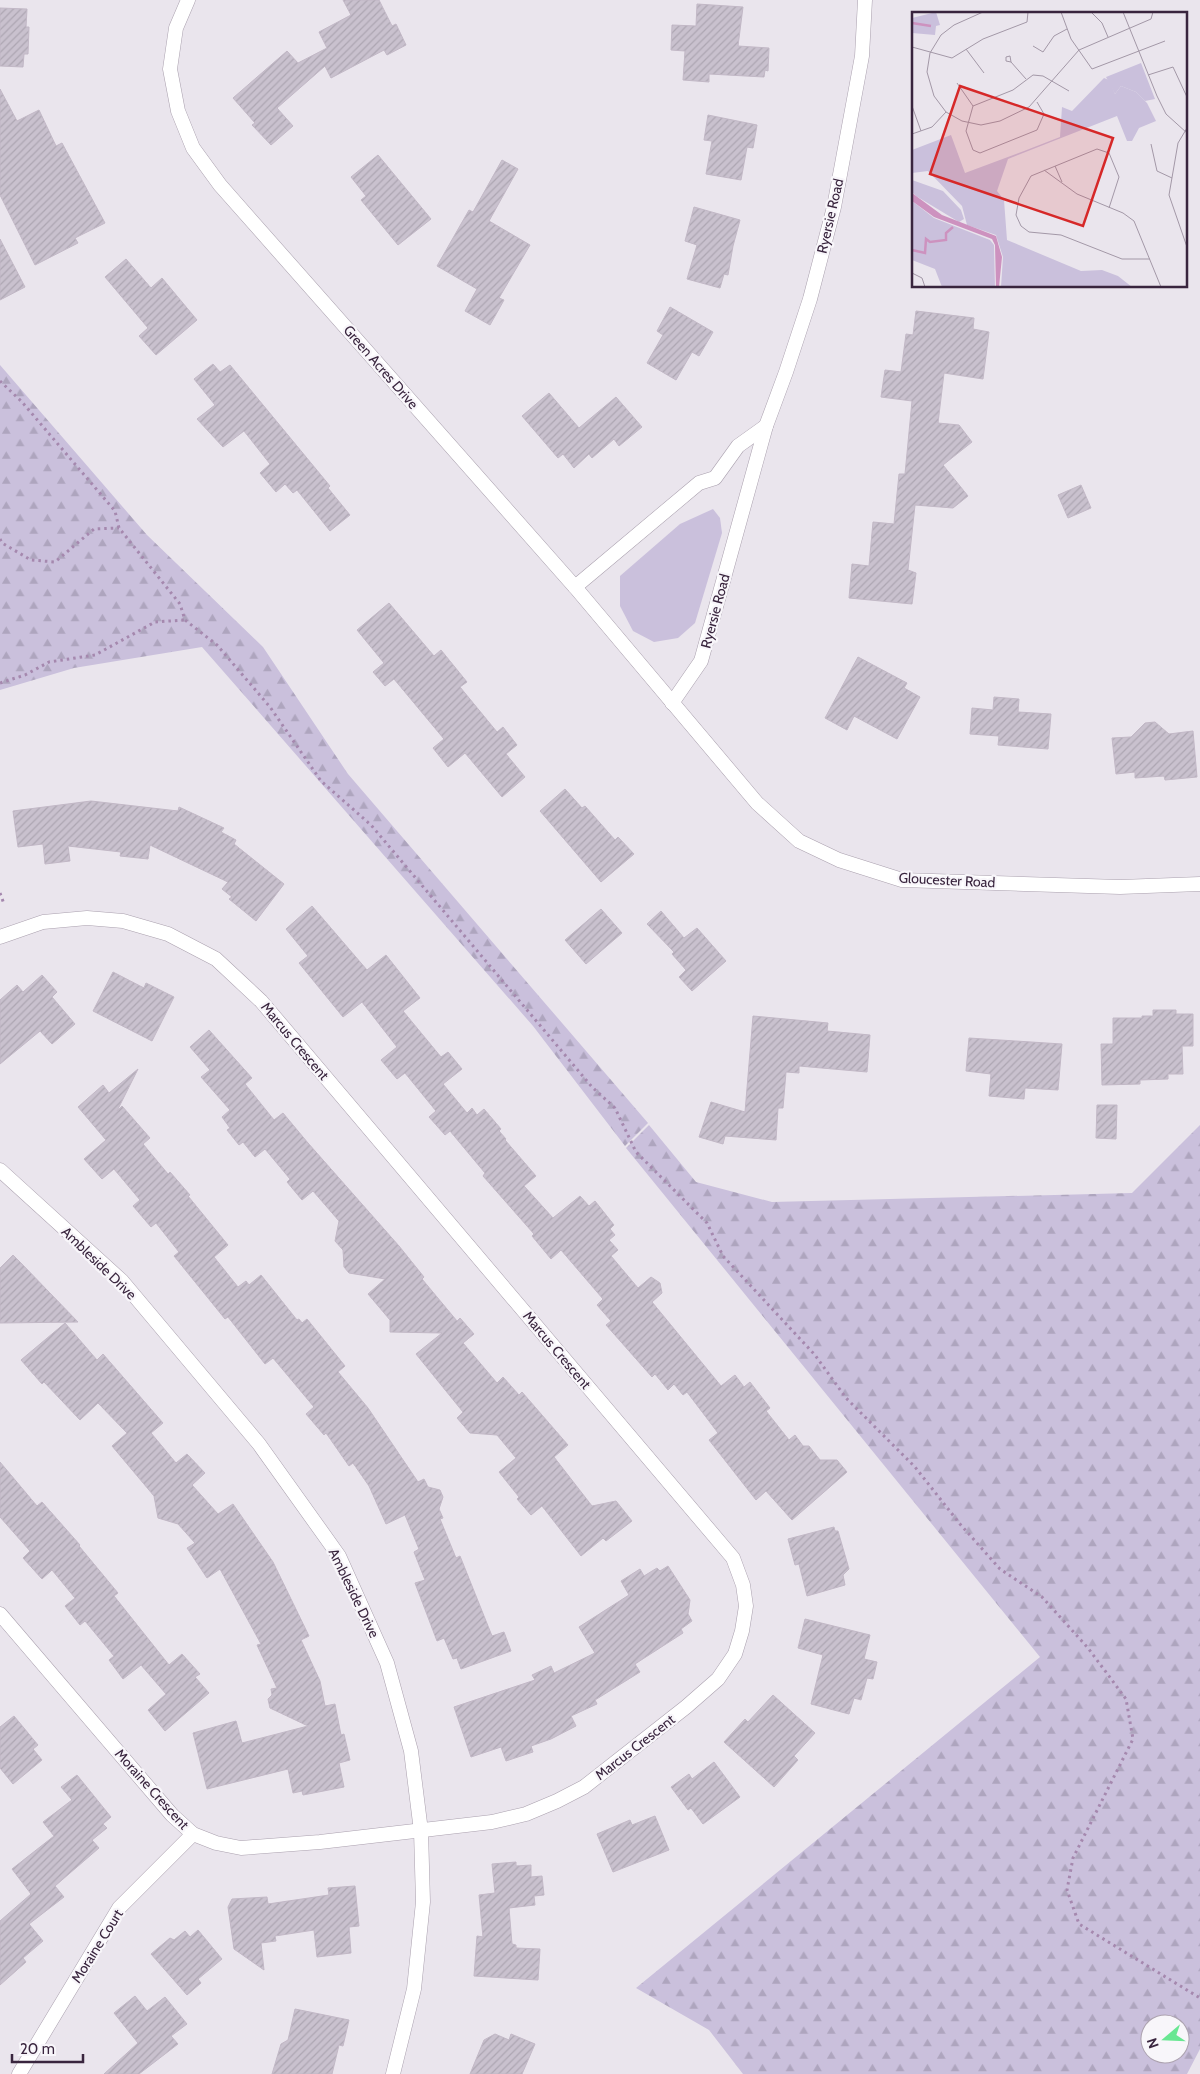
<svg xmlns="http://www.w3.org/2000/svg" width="1200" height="2074" font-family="Cabin,sans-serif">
<defs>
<pattern id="forest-firs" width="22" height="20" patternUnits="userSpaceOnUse" patternTransform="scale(1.25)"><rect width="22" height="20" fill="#cac0dc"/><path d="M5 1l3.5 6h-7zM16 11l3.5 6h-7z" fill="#aea5be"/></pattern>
<pattern id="building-hatch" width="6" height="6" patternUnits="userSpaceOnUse" patternTransform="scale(1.25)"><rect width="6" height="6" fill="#c9c1ce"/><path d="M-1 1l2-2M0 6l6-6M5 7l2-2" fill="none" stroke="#ada6b2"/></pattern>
</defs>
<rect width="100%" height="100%" fill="#eae5ed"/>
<!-- grass -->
<polygon fill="#cac0dc" points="713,509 720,518 722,533 695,623 678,638 654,642 633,631 620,606 620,576 680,524"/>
<!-- forest -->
<g fill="url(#forest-firs)" fill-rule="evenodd">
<polygon points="0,365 147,535 263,647 348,774 648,1123 625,1146 533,1026 202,647 74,668 0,690"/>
<path d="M649,1125L696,1182L772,1202L1132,1193L1200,1125V2049L1187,2074H743L709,2030L636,1988L1040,1657L626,1148ZM1150,2024H1180V2054H1150Z"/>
</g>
<!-- building -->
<g fill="url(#building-hatch)" stroke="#c2b8c6">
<polygon points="343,0 379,0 392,26 396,24 406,45 387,55 384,50 331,78 325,66 277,108 293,126 271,145 252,125 255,123 233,98 287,51 298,63 327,48 319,32 351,15"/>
<polygon points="697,4 743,7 738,46 769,48 768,71 765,70 764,77 709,74 709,82 683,80 685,51 671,50 672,25 696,26"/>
<polygon points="0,8 27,9 26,27 29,27 28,54 24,54 23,67 0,66"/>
<polygon points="0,89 17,121 39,110 56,146 62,143 105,223 75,238 78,243 35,265 0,195"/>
<polygon points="708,115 757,125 753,148 747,147 741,180 706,174 712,141 704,140"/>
<polygon points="378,155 431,219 398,245 361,200 366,196 351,177"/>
<polygon points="502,160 518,169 489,221 530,245 499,298 504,300 490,325 465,311 477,289 437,266 469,210 473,212"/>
<polygon points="694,207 740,220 733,246 728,275 724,274 720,288 687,279 697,245 685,241"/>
<polygon points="0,239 25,287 0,300"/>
<polygon points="126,259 151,288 162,278 197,320 156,355 139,336 148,328 105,277"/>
<polygon points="670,307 713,332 699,356 692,352 676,380 647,363 663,335 657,331"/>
<polygon points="916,311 974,318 973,329 989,332 983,379 944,373 938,423 959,425 972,442 943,465 968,496 953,508 915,505 908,570 916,573 912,604 849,598 852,564 869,566 873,522 894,524 899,474 905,474 912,401 881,397 885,370 901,372 906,334 913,335"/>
<polygon points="213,364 220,372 230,365 330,486 328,488 350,515 330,531 297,490 293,493 285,484 276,492 260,473 270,464 244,431 223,447 197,419 215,405 194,379"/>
<polygon points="549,393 579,428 616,397 642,427 619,446 614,439 592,458 589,454 574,468 563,454 558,458 522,416"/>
<polygon points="1081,485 1091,508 1068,518 1058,495"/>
<polygon points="389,603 434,656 441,650 467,682 460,687 497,732 503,727 517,745 506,754 525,777 502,797 465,753 448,767 433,748 444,739 394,679 385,686 373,672 384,663 357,630"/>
<polygon points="858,657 907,683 904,688 920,697 897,739 854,716 847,730 825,718"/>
<polygon points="994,697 1019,699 1018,712 1051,714 1048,749 998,745 999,736 970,734 972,708 993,710"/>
<polygon points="1155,722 1169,734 1193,731 1197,777 1165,780 1164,776 1135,778 1135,772 1116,774 1112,738 1131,737 1145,723"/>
<polygon points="565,789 582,808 585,806 615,840 618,837 634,854 601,882 540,811"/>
<polygon points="91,801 178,811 179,807 224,828 221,832 236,840 234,844 284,884 256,921 229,899 232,897 222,889 228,882 150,845 148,859 120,856 121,852 68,846 70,861 45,864 43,844 18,847 13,811"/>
<polygon points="312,906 367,970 386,955 420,998 403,1011 441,1057 448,1052 462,1069 443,1084 467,1113 472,1108 477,1115 484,1109 501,1129 499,1131 506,1139 505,1140 536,1176 524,1186 553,1218 580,1196 589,1206 595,1201 614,1225 610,1229 615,1235 609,1240 618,1250 611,1256 638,1288 651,1277 660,1283 662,1293 652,1302 721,1386 735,1375 744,1387 750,1382 770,1408 766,1411 789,1440 795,1435 803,1446 809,1446 820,1460 837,1460 847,1472 792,1520 766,1491 756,1500 709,1440 718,1433 687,1392 683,1395 674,1384 668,1390 655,1374 652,1377 606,1325 611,1321 597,1305 603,1299 561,1250 551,1259 532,1236 534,1234 483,1176 485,1173 450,1131 445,1135 429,1117 436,1111 405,1073 397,1079 381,1060 397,1047 362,1002 343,1017 299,963 308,956 286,929"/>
<polygon points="601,909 622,933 586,964 565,940"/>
<polygon points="661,911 684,938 697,928 726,961 692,991 679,977 686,970 672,954 674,952 647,924"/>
<polygon points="113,972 144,988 146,983 174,997 152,1041 93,1011"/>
<polygon points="42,975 57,992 52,997 75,1024 52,1044 40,1031 0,1064 0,1000 17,985 23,992"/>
<polygon points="1153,1010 1176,1010 1176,1014 1193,1014 1193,1046 1182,1046 1183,1074 1168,1074 1168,1079 1140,1080 1140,1084 1102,1085 1101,1044 1113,1044 1113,1018 1142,1018 1142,1016 1153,1016"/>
<polygon points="753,1016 828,1023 827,1031 870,1035 867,1072 799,1066 799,1073 786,1072 783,1108 778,1108 776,1140 725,1136 723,1144 699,1137 711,1102 745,1112"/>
<polygon points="209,1030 252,1078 245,1084 274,1120 283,1113 308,1143 399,1246 424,1277 422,1279 457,1321 460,1318 474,1334 463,1343 497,1383 503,1377 519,1395 522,1392 568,1445 554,1457 592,1506 616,1501 632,1521 606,1541 603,1538 581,1556 542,1506 531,1515 517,1499 519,1497 499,1472 516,1458 497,1435 470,1433 457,1418 463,1412 416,1354 442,1333 390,1332 390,1320 368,1294 385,1279 349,1273 344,1267 343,1250 335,1241 339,1221 313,1191 302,1200 287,1182 290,1179 265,1149 255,1157 243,1142 239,1145 227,1130 230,1128 222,1117 230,1110 201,1077 210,1070 190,1047"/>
<polygon points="969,1038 1062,1044 1058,1090 1025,1088 1024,1099 989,1096 991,1074 966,1071"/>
<polygon points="138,1069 117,1111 122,1106 150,1138 143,1144 168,1174 170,1172 190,1195 188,1196 228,1245 214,1257 238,1287 246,1281 249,1285 261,1275 297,1320 299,1319 302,1323 307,1319 345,1366 338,1372 368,1408 418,1482 424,1479 428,1487 440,1490 443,1497 439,1509 443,1518 440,1519 456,1558 460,1556 492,1636 504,1632 511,1651 461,1669 457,1658 453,1659 444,1638 437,1641 415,1583 425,1580 414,1552 419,1549 405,1515 386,1524 369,1486 353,1463 349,1466 326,1433 324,1435 306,1414 314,1407 273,1358 265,1364 228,1317 225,1319 174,1256 179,1252 156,1223 151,1227 133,1206 140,1200 114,1169 102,1179 84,1159 106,1140 78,1107 103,1085 109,1093"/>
<polygon points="1097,1105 1117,1105 1116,1139 1096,1138"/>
<polygon points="13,1255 20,1262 78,1322 0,1323 0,1268"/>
<polygon points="65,1323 97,1360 103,1354 163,1423 151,1433 176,1463 187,1454 205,1473 192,1485 218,1514 233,1504 273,1562 309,1636 301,1640 320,1681 325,1706 335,1704 341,1735 344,1734 350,1760 339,1763 344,1787 303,1795 302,1791 293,1793 288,1769 207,1789 193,1733 236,1721 242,1743 308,1726 270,1708 268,1699 272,1695 271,1689 277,1688 257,1645 261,1644 220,1569 207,1578 187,1548 195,1543 178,1524 158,1518 154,1496 112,1446 127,1433 98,1403 80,1420 44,1382 42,1384 21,1360"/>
<polygon points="0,1462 37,1506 42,1502 80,1545 79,1546 118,1593 114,1596 169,1665 182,1654 200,1674 195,1677 209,1693 165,1731 148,1710 166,1694 141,1665 123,1679 109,1660 114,1656 85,1621 80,1625 65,1606 75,1598 52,1570 42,1579 23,1558 30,1551 0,1517"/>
<polygon points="834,1527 835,1531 838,1531 849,1569 843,1575 845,1585 807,1596 799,1564 795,1565 788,1539"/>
<polygon points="668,1566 690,1600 688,1614 692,1621 681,1629 683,1633 635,1664 640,1672 595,1700 597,1704 571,1716 576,1726 551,1739 531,1746 533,1752 506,1761 501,1747 471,1757 454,1707 535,1680 532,1675 551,1666 554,1673 595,1653 579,1627 629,1595 621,1581 640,1569 644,1576 657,1568 660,1571"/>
<polygon points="805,1619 870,1635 864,1659 877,1662 873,1679 867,1678 861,1700 854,1698 849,1714 811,1704 823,1655 798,1648"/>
<polygon points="773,1695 815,1733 794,1756 798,1760 774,1787 724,1742 745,1719 748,1722"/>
<polygon points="14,1716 38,1745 33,1749 42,1760 13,1784 0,1768 0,1727"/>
<polygon points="714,1762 740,1797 703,1824 691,1808 688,1810 671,1787 689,1774 692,1779"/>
<polygon points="77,1775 111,1817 103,1824 107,1828 92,1840 99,1848 55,1886 64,1897 29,1924 43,1941 23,1958 26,1962 0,1985 0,1921 31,1894 12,1869 54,1836 43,1822 72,1800 61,1787"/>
<polygon points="655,1816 669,1850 613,1872 597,1834 630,1820 632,1825"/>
<polygon points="516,1862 516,1866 531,1865 531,1877 542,1876 544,1895 534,1896 535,1905 509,1908 512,1944 516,1945 516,1948 540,1949 538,1980 474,1976 477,1936 483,1937 479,1895 495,1893 492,1864"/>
<polygon points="355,1886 359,1926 349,1927 351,1953 317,1957 314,1930 275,1936 276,1941 261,1943 264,1970 234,1949 228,1907 232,1899 267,1897 268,1904 329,1895 328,1888"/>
<polygon points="198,1930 222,1959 198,1979 201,1983 187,1995 151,1954 170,1938 174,1940 185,1931 190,1937"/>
<polygon points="135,1996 147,2011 165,1997 187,2024 171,2036 178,2044 139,2074 104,2074 138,2043 114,2013"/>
<polygon points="295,2009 349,2020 343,2046 339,2045 332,2074 272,2074 281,2044 288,2040"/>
<polygon points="495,2034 509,2040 511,2034 535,2044 522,2074 470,2074 484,2040"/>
</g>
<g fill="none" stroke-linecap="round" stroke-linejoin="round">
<!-- minor casing -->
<g stroke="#aaa0ae" stroke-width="15">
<g id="minor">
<polyline points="188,0 176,28 170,69 178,111 193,148 220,185 575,587 757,803 799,841 839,860 902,880 1120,887 1200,884"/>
<polyline points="575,587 699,483 715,478 738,446 766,426"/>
<polyline points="672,703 701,661 766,426 786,372 810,299 834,207 862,56 865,0"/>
<polyline points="0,937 43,922 87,918 123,921 168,934 216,959 261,1001 733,1558 743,1585 746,1606 742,1631 735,1654 718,1679 686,1707 584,1787 557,1801 526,1814 492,1822 320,1842 241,1848 216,1843 193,1834 172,1815 0,1614"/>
<polyline points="0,1170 122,1281 259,1444 339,1556 387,1663 411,1751 421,1831 423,1902 414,1989 393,2074"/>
<polyline points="19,2074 119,1908 193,1834"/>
</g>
</g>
<!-- path -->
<g stroke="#a588ae" stroke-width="3" stroke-dasharray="2.5 4" stroke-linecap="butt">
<polyline points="0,381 22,402 115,511 119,528 180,604 185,620 217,645 270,707 321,781 371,825 592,1087 615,1108 636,1152 707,1223 723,1256 815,1355 846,1398 915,1467 960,1524 1000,1569 1042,1597 1088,1648 1126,1699 1133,1739 1073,1858 1067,1890 1079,1924 1200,1998"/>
<polyline points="0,539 2,543 31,560 55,562 94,529 119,528"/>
<polyline points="0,683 25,675 49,662 95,655 155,622 185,620"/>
<polyline points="0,893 4,904"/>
</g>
<!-- minor -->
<use href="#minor" stroke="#fff" stroke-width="14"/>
</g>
<g text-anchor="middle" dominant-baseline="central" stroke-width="4.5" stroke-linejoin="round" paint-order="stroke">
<!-- street labels -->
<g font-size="14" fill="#39253e" stroke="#f8f6fa">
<text transform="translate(830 216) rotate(-77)">Ryersie Road</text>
<text transform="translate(381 367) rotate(49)">Green Acres Drive</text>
<text transform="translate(715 611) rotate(-75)">Ryersie Road</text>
<text transform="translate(947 880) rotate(3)">Gloucester Road</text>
<text transform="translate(295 1041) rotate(50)">Marcus Crescent</text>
<text transform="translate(99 1263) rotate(44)">Ambleside Drive</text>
<text transform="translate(557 1350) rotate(50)">Marcus Crescent</text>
<text transform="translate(354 1593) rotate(64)">Ambleside Drive</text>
<text transform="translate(635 1747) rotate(-38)">Marcus Crescent</text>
<text transform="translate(152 1789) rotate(48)">Moraine Crescent</text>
<text transform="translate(97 1946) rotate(-58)">Moraine Court</text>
</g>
</g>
<!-- overview -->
<g transform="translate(912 12)">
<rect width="275" height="275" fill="#eae5ed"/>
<path d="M24,0L28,13L24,14L23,23L0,21V6ZM192,66L197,68L203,82L209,74L224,80L235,91L244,109L227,116L220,129H215L205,104L96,147L85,179L92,188L95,228L169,259L190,258L206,264L220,275H89L91,245L84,223L55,213L50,194L16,159L0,161V138L39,123L53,161L112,139L148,125L150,95L160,99ZM0,168L31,179L49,198L52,207L47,210L4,184L0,180ZM0,189L22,206L78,228L82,233L83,275H30L23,257L0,248Z" fill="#cac0dc"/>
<path d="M229,51L243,87L233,89L224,80L209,74L203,82L194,65Z" fill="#cac0dc"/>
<path d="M0,181L30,203L84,224L90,245L87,275H84L83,233L80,227L22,205L0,189Z" fill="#cd92bf"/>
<path fill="none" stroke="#cd92bf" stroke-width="2.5" d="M0,11L19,14M0,238L13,241L14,227L18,230L34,228V221L41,215"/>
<path fill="none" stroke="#a398a7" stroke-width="1" d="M71,0L42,13L29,23L18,41L15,60L22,84L34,100L50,109L69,113L88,109L117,95L167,38L239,7L241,0M149,0L159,27L180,57L253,29M179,0L190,11L196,25M211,0L245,84M121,34L131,40L142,24L155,17M0,35L40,46L71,27L115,10L116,0M54,37L72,61M99,50L94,49V45L98,44L99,50L114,67M236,63L261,55L275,85M45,71L61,94M245,84L254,102L275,121M125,90L132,102L125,118L68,141L61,138L54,119L61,94L101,78L121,63L131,64L157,79M0,94L9,119M275,116L266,131L257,183L275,235M0,122L20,115L34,100M239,132L245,159L260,166M143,154L150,170M132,158L165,182L211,201L222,209L249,275M197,196L207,165L197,141L185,137L119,164L107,186L104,203L109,214L117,220L149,223L210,247H238M0,261L10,266L13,275"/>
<path fill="#d62828" fill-opacity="0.15" stroke="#d62828" stroke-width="2.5" d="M48,74L201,126L171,214L18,162Z"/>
<rect width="275" height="275" fill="none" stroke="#39253e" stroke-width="2.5"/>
</g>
<!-- north arrow -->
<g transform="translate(1165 2039) rotate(251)"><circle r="24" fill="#f8f6fa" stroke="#aca2af"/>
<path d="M0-4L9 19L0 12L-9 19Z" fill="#69e792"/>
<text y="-8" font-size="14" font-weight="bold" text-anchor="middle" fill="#39253e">N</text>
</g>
<!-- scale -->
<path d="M12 2054v8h71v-8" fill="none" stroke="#39253e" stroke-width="2.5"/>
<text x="20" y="2054" font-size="15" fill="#39253e" stroke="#f8f6fa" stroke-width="4" paint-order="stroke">20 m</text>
</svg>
